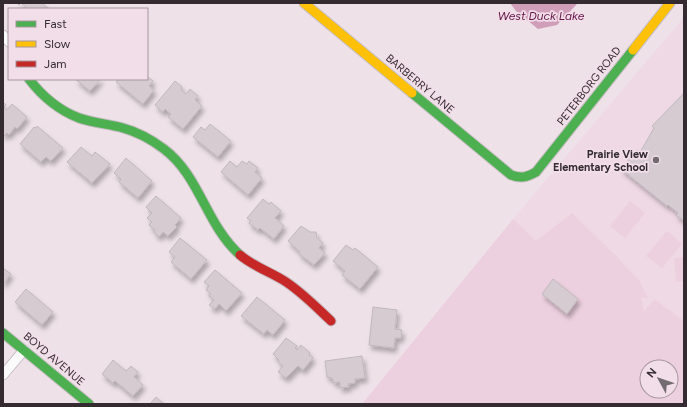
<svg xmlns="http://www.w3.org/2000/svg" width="687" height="407" font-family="Figtree,sans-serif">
<defs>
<filter id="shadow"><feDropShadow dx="2.5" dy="4.5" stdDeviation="2" flood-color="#0004"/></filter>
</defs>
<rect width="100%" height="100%" fill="#eee2e8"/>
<!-- built -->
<polygon fill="#efd9e4" points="684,17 684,321 655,299 644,311 536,241 513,219"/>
<!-- green -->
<g fill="#edd0df" fill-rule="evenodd">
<polygon points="630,201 645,213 625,238 610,226"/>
<path d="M572,213L615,255L639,280L648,298L641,297L644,311L655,299L684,321V404H362L513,219L536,241ZM647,367H671V391H647Z"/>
<polygon points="667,231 682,244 662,268 646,256"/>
<polygon points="684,257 684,281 676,282 674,258"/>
</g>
<!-- water -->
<polygon fill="#d09eb9" points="510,3 578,3 557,25 538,29 516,11"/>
<!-- building -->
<g fill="#d5cbd0" stroke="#c1b8bc" filter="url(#shadow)">
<polygon points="17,3 44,3 43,4 48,8 24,9 26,7 21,3 19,5"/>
<polygon points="147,76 153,81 149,86 154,90 143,104 116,82 119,79 147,79"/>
<polygon points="75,79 101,79 90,91"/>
<polygon points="175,81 182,87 181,90 186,94 190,89 198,96 195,100 202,106 183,129 168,117 171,114 165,109 163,112 155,105"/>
<polygon points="684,93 684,221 676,215 678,213 668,205 667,206 621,169 637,150 640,151 642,149 654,128 652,126"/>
<polygon points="3,102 6,105 4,107 7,110 12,104 27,117 17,129 15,127 9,135 7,133 4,136 3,135"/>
<polygon points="210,124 231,141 218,157 193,137 201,127 205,130"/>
<polygon points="37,126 63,148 51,161 46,157 41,162 20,144 34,127 36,128"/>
<polygon points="81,147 92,156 95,152 110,164 92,183 67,162"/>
<polygon points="126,158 152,181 138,198 119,182 121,179 114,173"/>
<polygon points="230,161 237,167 242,161 247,164 249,161 258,168 255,172 262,178 248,195 221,172"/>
<polygon points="156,196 181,218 175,225 177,227 168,236 163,232 159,237 154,232 155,230 149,225 152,222 147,218 152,213 146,207"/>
<polygon points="263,199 269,204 271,202 281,211 275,218 284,226 274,239 260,228 258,230 249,223 251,221 247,218"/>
<polygon points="301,226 310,232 316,232 317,238 323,243 319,248 325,253 314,265 299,254 300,252 288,241"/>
<polygon points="180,238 207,260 191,279 171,262 175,257 169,252"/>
<polygon points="346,245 353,250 355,248 378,267 360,289 342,275 345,271 333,261"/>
<polygon points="3,268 11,274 3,284"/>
<polygon points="215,270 242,293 226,311 219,304 215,309 209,305 214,300 209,296 211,294 206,290 209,286 204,282"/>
<polygon points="553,279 578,299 567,314 542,294"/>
<polygon points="26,289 53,312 42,325 15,302"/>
<polygon points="257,297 285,320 273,335 267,330 264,334 241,316"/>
<polygon points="373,307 397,310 395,329 402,330 401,338 395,338 394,348 369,345"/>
<polygon points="286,338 297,346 295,348 297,350 301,345 310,353 309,355 313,358 303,370 298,366 286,378 278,372 283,366 278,362 279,360 273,354"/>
<polygon points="362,356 365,378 355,379 355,383 348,384 349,387 340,388 340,382 334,383 332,378 327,377 325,361"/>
<polygon points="113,360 126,371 131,366 138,372 134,377 143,385 133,396 115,381 113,383 102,374"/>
<polygon points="156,397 164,404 150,404"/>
</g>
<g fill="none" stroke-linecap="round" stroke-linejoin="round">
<!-- street casing -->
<g stroke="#c6bdc2" stroke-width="11">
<g id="street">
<polyline points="3,35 9,42"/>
<polyline points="3,375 24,350"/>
</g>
</g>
<!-- fast casing -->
<g stroke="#c6bdc2" stroke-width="11">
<g id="fast">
<path d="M29,79C42,96 58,110 79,118C93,123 109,124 123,128C138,132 152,140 164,149C200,176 206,225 240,255"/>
<path d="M412,93L511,175C521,179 527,177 536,172L633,50"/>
<polyline points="3,333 89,404"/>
</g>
</g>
<!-- slow casing -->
<g stroke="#c6bdc2" stroke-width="11">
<g id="slow">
<polyline points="304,3 412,93"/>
<polyline points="633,50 670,3"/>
</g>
</g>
<!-- jam casing -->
<g stroke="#c6bdc2" stroke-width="11">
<path id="jam" d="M240,255C253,266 268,271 283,280C301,291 316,307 331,321"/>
</g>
<!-- street -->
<use href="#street" stroke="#fcfbfc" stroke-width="9"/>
<!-- fast -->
<use href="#fast" stroke="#4caf50" stroke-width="9"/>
<!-- slow -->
<use href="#slow" stroke="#ffc107" stroke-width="9"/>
<!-- jam -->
<use href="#jam" stroke="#c62828" stroke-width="9"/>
</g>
<!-- markers -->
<circle fill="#746b70" stroke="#f2dee8" stroke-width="1.5" cx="656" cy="160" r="4"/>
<g text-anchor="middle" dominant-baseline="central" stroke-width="3.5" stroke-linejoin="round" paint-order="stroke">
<!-- street labels -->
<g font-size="11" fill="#332b2f" stroke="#f2dee8">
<text transform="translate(420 84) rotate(40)">BARBERRY LANE</text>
<text transform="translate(589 86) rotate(-52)">PETERBORG ROAD</text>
<text transform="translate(54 359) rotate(40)">BOYD AVENUE</text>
</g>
<!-- poi labels -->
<g font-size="11" font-weight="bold" fill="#332b2f" stroke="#f2dee8" text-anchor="end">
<text x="648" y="154">Prairie View<tspan x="648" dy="13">Elementary School</tspan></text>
</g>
<!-- water labels -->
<g font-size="12" font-style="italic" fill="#621546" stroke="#f2dee8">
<text x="541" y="16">West Duck Lake</text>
</g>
</g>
<!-- border -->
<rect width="687" height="407" fill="none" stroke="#332b2f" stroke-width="8"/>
<!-- legend -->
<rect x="8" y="8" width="140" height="72" fill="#f2dee8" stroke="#a6969e"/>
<rect x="16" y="21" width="20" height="6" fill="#4caf50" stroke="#a6969e"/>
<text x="44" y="28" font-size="12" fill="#332b2f">Fast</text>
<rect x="16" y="41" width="20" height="6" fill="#ffc107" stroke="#a6969e"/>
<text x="44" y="48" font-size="12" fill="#332b2f">Slow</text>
<rect x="16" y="61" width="20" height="6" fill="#c62828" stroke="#a6969e"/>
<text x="44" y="68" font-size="12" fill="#332b2f">Jam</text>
<!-- north arrow -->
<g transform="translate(659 379) rotate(310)"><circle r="19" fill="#f2dee8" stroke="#a6969e"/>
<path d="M0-3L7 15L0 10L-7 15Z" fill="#746b70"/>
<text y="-6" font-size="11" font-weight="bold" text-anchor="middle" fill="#332b2f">N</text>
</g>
</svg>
